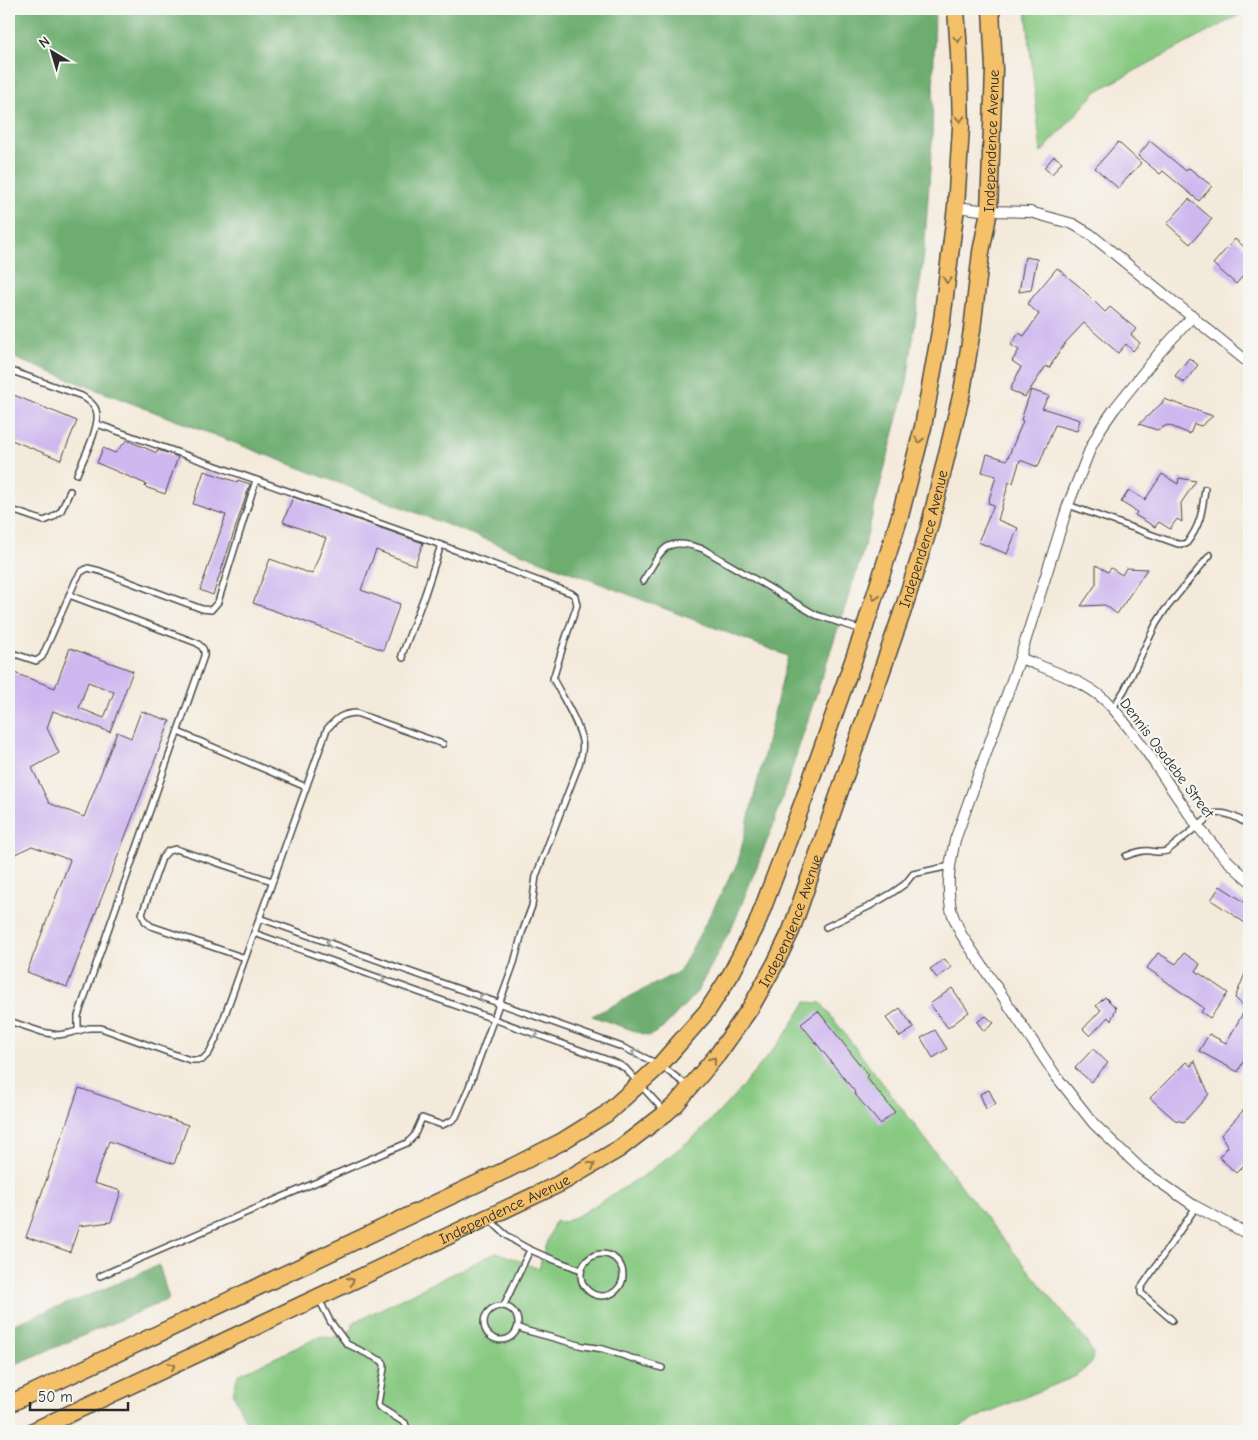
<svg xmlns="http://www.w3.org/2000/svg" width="1258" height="1440" font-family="'Comic Neue',sans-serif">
<rect width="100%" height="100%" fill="#f6f6f2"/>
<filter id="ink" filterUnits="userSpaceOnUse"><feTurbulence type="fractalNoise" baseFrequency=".02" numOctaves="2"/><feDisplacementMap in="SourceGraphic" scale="10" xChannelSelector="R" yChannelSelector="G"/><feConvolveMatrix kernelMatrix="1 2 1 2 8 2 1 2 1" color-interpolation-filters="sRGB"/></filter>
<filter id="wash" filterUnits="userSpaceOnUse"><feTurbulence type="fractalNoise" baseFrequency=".0096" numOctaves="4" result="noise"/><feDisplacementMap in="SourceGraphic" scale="20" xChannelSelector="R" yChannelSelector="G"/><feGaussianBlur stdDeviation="1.12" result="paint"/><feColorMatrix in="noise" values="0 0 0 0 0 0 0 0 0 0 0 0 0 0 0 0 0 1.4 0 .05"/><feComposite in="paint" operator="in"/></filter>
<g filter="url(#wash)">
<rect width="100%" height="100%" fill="#f4eadb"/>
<!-- green -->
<g fill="#87c981" stroke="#597a56">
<polygon points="1026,9 1249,9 1249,10 1097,91 1041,153"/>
<polygon points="806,1002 821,1003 983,1214 1086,1341 1093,1353 1092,1363 1076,1376 984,1414 952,1431 250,1431 233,1393 238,1375 321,1336 331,1338 352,1330 352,1323 497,1252 539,1269 546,1244 555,1221 564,1222 579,1215 646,1174 698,1134 738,1092 785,1035"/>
</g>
<!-- forest -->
<g fill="#6dad6f" stroke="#4c6c4d">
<polygon points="9,9 935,9 932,142 924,254 907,383 861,558 773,826 734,923 697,992 662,1029 649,1036 592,1016 680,971 738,862 788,656 9,356"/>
<polygon points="159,1265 169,1299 9,1367 9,1326 97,1292"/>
</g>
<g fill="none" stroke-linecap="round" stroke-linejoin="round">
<!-- stream -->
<polyline stroke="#3facbe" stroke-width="4" points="322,9 325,11 328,9"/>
</g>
<g id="blocks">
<!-- building -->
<g fill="#cfb7ef" fill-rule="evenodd">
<polygon points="1150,141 1186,171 1189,168 1212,186 1199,201 1163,171 1160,174 1138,156"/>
<polygon points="1118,142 1141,163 1118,188 1095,168"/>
<polygon points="1054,156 1062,162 1052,174 1044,168"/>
<polygon points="1189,199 1212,219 1190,244 1167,224"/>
<polygon points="1235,239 1249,251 1249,269 1236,284 1213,264"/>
<polygon points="1025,257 1037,259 1031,290 1019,292"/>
<polygon points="1057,268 1080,287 1105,312 1110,307 1136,329 1131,335 1140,343 1133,351 1126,344 1118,353 1084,323 1066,342 1049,368 1046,366 1025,397 1010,390 1021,367 1012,361 1019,350 1011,345 1019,333 1024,336 1039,314 1027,304"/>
<polygon points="1189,358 1198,365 1184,383 1175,376"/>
<polygon points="1031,390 1049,396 1042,408 1080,420 1077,431 1055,425 1038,467 1020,460 1013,483 1009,482 998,520 1018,528 1007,554 978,542 994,505 988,503 996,476 982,472 987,454 1007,460 1023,421 1021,420"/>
<polygon points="9,393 77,421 61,460 9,439"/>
<polygon points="1164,399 1201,412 1213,416 1201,426 1194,424 1190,434 1168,425 1157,430 1139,424 1162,403"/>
<polygon points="127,440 157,453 158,450 178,457 165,494 145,487 146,484 97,463 103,448 115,453"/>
<polygon points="204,471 237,482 238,480 250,484 213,595 200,590 226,515 193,504"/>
<polygon points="1162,474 1178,484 1179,478 1196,481 1181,503 1182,522 1177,519 1170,529 1159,522 1155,527 1135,515 1137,512 1121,502 1129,490 1145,500"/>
<polygon points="293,497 423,543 415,565 376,550 361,590 400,604 383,650 253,603 270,559 312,574 326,538 283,522"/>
<polygon points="1096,565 1108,572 1111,568 1122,575 1126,568 1147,569 1117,614 1105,605 1081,606 1096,584"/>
<path d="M70,648L133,671L110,732L53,711L47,728L59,753L32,768L49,803L84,817L117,732L131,738L141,711L170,721L67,987L27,972L70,860L32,846L9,857V671L55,688ZM88,682L114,692L104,718L79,708Z"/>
<polygon points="1220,886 1249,905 1249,916 1245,923 1211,900"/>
<polygon points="1158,953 1176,964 1184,953 1200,964 1196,971 1228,993 1210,1018 1201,1012 1204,1008 1147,968"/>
<polygon points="945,959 951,968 937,978 930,969"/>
<polygon points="1249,964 1249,1050 1238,1072 1199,1051 1209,1034 1226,1043 1246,1008 1235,998"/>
<polygon points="952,988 969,1012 948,1028 930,1004"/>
<polygon points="1105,997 1116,1008 1111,1021 1108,1017 1090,1036 1083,1029 1101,1010 1096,1006"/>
<polygon points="900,1008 914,1028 900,1037 886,1018"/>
<polygon points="818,1011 868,1075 866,1077 895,1112 880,1124 854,1093 855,1092 801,1024"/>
<polygon points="986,1016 994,1023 984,1031 977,1022"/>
<polygon points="935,1030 947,1049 933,1058 921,1038"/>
<polygon points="1093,1049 1108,1063 1091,1082 1075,1068"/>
<polygon points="1194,1060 1209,1094 1184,1122 1175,1120 1150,1098 1186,1062 1191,1066"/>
<polygon points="79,1088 188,1125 174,1164 109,1141 94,1183 121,1191 111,1222 79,1226 70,1252 26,1237"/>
<polygon points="989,1090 996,1104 986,1109 980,1094"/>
<polygon points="1249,1104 1249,1161 1246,1163 1236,1173 1219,1157 1228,1147 1221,1135"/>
</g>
</g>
</g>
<g filter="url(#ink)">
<use href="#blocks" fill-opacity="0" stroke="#494845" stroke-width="1"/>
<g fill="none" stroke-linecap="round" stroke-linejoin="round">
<!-- lane casing -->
<g stroke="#494845" stroke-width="8">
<g id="lane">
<path d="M9,370L82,396C87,400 94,403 96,410C102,424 83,459 77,474"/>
<path d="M97,424L441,545L571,593L575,596L577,605L564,643L553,679C562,696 579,723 582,741C584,749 581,757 579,764L536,876L532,906L522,933L514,963L469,1087L456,1117L451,1121L442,1125L422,1118L414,1136L407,1143L100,1276"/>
<path d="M1068,505L1178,544H1186C1201,525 1202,512 1205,489"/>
<polyline points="9,509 44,521 53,517 61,511 70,491"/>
<path d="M643,581C663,550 663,535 703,549L816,615L862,630"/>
<path d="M69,595L197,643C202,647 205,649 204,656L78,1016V1031"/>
<polyline points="9,652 36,661 42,657 76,580 81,572 88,568 100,571 202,609 211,610 218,602 256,480"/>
<polyline points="403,658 402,655 403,652 425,594 441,545"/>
<polyline points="1113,708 1125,689 1156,624 1165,610 1210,555"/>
<polyline points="178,732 306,787"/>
<path d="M1126,856C1134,853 1142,850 1150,851C1157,852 1160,853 1167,851L1213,814C1227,811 1237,818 1249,825"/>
<polyline points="259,918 622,1047 660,1065 688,1086"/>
<polyline points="826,927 868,907 892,893 905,884 913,874 950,866"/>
<polyline points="254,933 616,1063 625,1068 665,1112"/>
<polyline points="245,958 151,926 145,921 142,914 162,858 168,851 176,849 272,881"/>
<path d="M9,1021L42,1032L58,1035L70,1033L89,1028H101L190,1060H202L209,1053L217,1037L327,729C337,718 341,714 356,713L443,744"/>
<path d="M491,1220C514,1248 548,1257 581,1270"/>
<circle cx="602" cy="1275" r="21"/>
<polyline points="319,1299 330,1321 347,1344 382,1361 384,1364 384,1368 378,1404 379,1407 405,1423 408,1431"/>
<polyline points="504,1305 530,1250"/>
<circle cx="501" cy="1323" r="17"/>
<polyline points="1172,1320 1141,1293 1141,1288 1196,1207"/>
<polyline points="518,1327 524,1330 583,1346 603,1349 662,1368"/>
</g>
</g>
<!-- street casing -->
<g stroke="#494845" stroke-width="12">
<g id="street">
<polyline points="956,207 989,211 1030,212 1073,224 1090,234 1249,363"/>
<path d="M1193,316L1160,352L1115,408L1101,428L1091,447L1068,505L1020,658L955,840C950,863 946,885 951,909C953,918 958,926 961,934L1056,1076L1094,1124L1141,1169L1193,1205L1242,1231L1249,1232"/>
<path d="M1020,658C1049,670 1083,680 1106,701C1121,716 1134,735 1147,752C1177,796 1207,847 1249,880"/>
</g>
</g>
<!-- primary casing -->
<g stroke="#494845" stroke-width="19">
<g id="primary">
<polyline points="9,1404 506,1170 561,1142 606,1114 660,1065 708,1010 731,974 756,926 804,799 864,630 900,516 923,427 942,320 956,207 961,127 959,53 956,9"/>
<path id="s1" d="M33,1431L559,1184L619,1149L666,1113L676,1104L718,1054L751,1007L775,964L791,931L903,610L929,528L962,392L972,330L981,252L989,211L994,69L991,9"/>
</g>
</g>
<!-- lane -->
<use href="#lane" stroke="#fff" stroke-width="5"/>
<!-- street -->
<use href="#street" stroke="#fff" stroke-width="10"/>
<!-- primary -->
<use href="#primary" stroke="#f4c16a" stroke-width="16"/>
</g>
<!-- one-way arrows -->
<defs><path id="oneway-chevron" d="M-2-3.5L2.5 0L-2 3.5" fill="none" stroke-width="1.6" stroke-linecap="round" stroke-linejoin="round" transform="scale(1.25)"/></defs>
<g stroke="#90764a">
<use href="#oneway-chevron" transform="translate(958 39) rotate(86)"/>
<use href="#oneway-chevron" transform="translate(960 119) rotate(88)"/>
<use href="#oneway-chevron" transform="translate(947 280) rotate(97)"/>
<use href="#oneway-chevron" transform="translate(919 440) rotate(104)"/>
<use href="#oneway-chevron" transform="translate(875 597) rotate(107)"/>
<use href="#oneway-chevron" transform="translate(713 1060) rotate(-52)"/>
<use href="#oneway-chevron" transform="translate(592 1165) rotate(-30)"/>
<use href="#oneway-chevron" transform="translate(351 1281) rotate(-25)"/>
<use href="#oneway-chevron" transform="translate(172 1366) rotate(-25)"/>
</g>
<g stroke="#a0a0a0">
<use href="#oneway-chevron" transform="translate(329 942) rotate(-160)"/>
<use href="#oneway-chevron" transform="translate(382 979) rotate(20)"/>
<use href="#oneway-chevron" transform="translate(482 997) rotate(-160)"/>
<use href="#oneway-chevron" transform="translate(535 1034) rotate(20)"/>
<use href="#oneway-chevron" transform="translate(635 1053) rotate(-156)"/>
</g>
</g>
<g text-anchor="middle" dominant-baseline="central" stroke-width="4.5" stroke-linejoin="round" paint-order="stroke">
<!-- street labels -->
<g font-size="15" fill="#2b2b2b" stroke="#f6f6f2">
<text stroke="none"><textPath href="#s1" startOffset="1751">Independence Avenue</textPath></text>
<text stroke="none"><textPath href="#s1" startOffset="1346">Independence Avenue</textPath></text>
<text transform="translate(1167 758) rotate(53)">Dennis Osadebe Street</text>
<text stroke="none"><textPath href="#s1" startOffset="941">Independence Avenue</textPath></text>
<text stroke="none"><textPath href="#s1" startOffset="521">Independence Avenue</textPath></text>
</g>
</g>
<!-- margin -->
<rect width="1258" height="1440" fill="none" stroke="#f6f6f2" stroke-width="30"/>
<!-- north arrow -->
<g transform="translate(52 52) rotate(322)" stroke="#f6f6f2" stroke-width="4" paint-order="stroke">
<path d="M0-4L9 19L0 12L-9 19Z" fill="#2b2b2b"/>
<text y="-8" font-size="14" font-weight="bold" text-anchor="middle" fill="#2b2b2b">N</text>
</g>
<!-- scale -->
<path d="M30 1402v8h98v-8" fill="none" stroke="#2b2b2b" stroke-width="2.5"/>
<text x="38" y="1402" font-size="15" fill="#2b2b2b" stroke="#f6f6f2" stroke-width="4" paint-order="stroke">50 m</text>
</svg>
